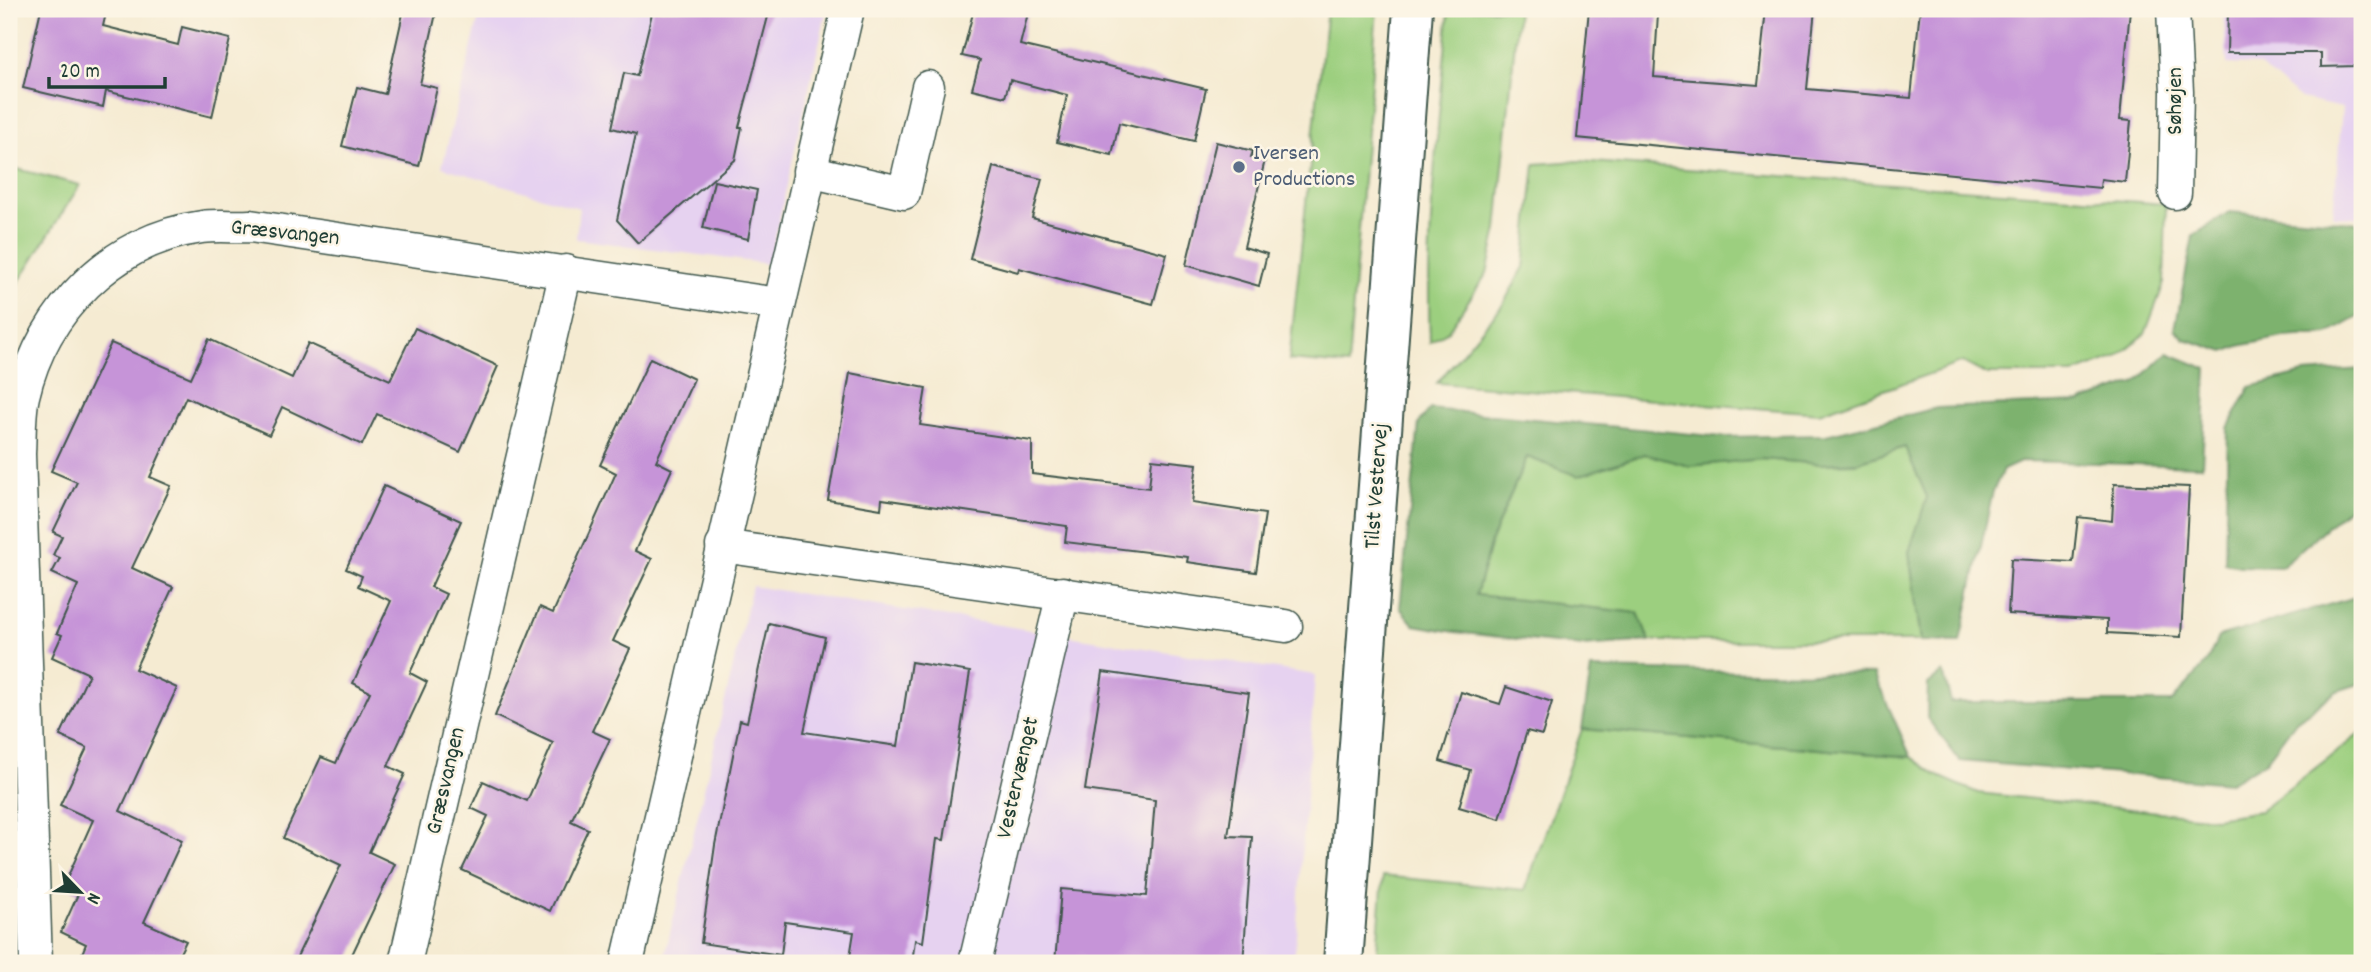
<svg xmlns="http://www.w3.org/2000/svg" width="2371" height="972" font-family="Dekko,sans-serif">
<rect width="100%" height="100%" fill="#fcf5e5"/>
<filter id="ink" filterUnits="userSpaceOnUse"><feTurbulence type="fractalNoise" baseFrequency=".0143" numOctaves="2"/><feDisplacementMap in="SourceGraphic" scale="14" xChannelSelector="R" yChannelSelector="G"/><feConvolveMatrix kernelMatrix="1 2 1 2 8 2 1 2 1" color-interpolation-filters="sRGB"/></filter>
<filter id="wash" filterUnits="userSpaceOnUse"><feTurbulence type="fractalNoise" baseFrequency=".00686" numOctaves="4" result="noise"/><feDisplacementMap in="SourceGraphic" scale="28" xChannelSelector="R" yChannelSelector="G"/><feGaussianBlur stdDeviation="1.57" result="paint"/><feColorMatrix in="noise" values="0 0 0 0 0 0 0 0 0 0 0 0 0 0 0 0 0 1.4 0 .05"/><feComposite in="paint" operator="in"/></filter>
<g filter="url(#wash)">
<rect width="100%" height="100%" fill="#f5ebd2"/>
<!-- built -->
<g fill="#e6d2f0">
<polygon points="481,9 827,9 769,264 576,239 579,208 442,167"/>
<polygon points="2223,9 2362,9 2362,218 2333,216 2342,108 2301,99 2259,65 2227,64"/>
<polygon points="752,586 1315,675 1294,963 663,963"/>
</g>
<!-- green -->
<g fill="#9ccf7f" stroke="#5e865a" stroke-width="2">
<polygon points="1327,9 1377,9 1348,365 1289,360"/>
<path d="M1449,9H1518L1497,230L1487,273L1448,331L1430,342C1425,230 1439,120 1449,9Z"/>
<polygon points="1578,161 2166,204 2164,283 2145,334 2117,357 2073,374 1985,374 1963,362 1819,413 1437,383 1502,306 1524,267 1535,164"/>
<polygon points="9,167 80,185 9,297"/>
<polygon points="1905,447 1928,497 1909,552 1921,641 1650,641 1638,613 1476,595 1492,538 1527,457 1578,476 1645,454 1689,466 1762,459 1821,464 1855,463"/>
<polygon points="1582,729 1911,757 1936,775 1978,793 2215,818 2260,811 2362,732 2362,963 1376,963 1383,876 1525,890"/>
</g>
<!-- forest -->
<g fill="#7db26e" stroke="#4e7851" stroke-width="2">
<polygon points="2229,212 2362,223 2362,315 2328,334 2283,337 2239,346 2225,352 2185,339 2175,329 2193,236"/>
<polygon points="2168,353 2207,369 2202,466 2023,461 2003,470 1993,491 1960,642 1921,641 1909,552 1927,497 1905,447 1858,462 1821,464 1762,459 1689,466 1645,454 1578,476 1527,457 1492,538 1476,595 1638,613 1650,641 1582,646 1455,632 1414,625 1400,608 1419,423 1430,409 1723,437 1826,435 1937,408 2081,402 2135,383"/>
<polygon points="2362,369 2362,496 2281,567 2240,566 2225,563 2228,428 2250,387 2304,373"/>
<polygon points="2362,595 2362,683 2337,691 2296,721 2266,761 2230,783 1960,761 1927,718 1928,684 1943,672 1951,702 2172,702 2207,662 2218,637"/>
<polygon points="1591,669 1874,674 1911,757 1582,729"/>
</g>
<g id="blocks">
<!-- building -->
<g fill="#c694d8">
<polygon points="41,9 107,9 103,26 178,45 182,27 230,39 212,117 106,91 103,107 23,88"/>
<polygon points="404,9 437,9 420,84 437,88 419,166 342,146 357,87 385,94"/>
<polygon points="653,9 770,9 739,127 742,127 735,160 638,243 617,220 636,134 612,128 624,73 637,76"/>
<polygon points="974,9 1029,9 1020,45 1206,89 1194,141 1119,123 1112,155 1057,142 1067,95 1010,80 1005,97 972,89 980,60 962,56"/>
<polygon points="1589,9 1650,9 1650,14 1658,14 1654,77 1758,85 1766,9 1815,9 1807,89 1911,98 1920,9 2130,9 2120,120 2131,121 2125,182 2101,179 2100,188 1577,138"/>
<polygon points="2228,9 2362,9 2362,54 2356,54 2356,66 2321,67 2321,53 2227,53"/>
<polygon points="1216,142 1253,151 1251,157 1265,160 1244,247 1267,254 1259,286 1186,265"/>
<polygon points="993,167 1042,179 1032,218 1167,254 1153,304 1019,268 1018,272 970,259"/>
<polygon points="714,181 757,190 748,239 703,228"/>
<polygon points="415,328 498,366 460,452 377,414 362,445 282,407 269,435 186,397 150,477 171,486 132,568 173,587 135,669 177,688 120,811 182,840 144,922 186,941 175,963 78,963 86,944 61,932 79,892 64,885 93,820 60,805 87,748 60,736 89,674 52,657 62,635 57,633 78,585 52,573 60,558 53,555 62,536 53,532 77,482 51,471 111,343 191,378 209,339 292,378 308,343 390,380"/>
<polygon points="650,358 694,379 656,461 672,469 635,551 652,559 613,641 630,649 592,731 610,739 571,821 588,829 550,911 462,870 488,816 471,808 483,781 527,801 553,743 495,716 540,607 553,613 616,473 600,465"/>
<polygon points="850,373 926,388 920,425 1032,441 1032,474 1149,488 1152,459 1197,464 1192,503 1265,514 1256,572 1187,562 1188,557 1065,542 1067,526 882,499 881,509 828,500"/>
<polygon points="2114,484 2189,487 2181,637 2107,633 2107,620 2008,614 2011,559 2073,562 2078,517 2112,521"/>
<polygon points="384,486 461,521 431,587 446,594 410,673 427,682 388,766 405,774 369,852 395,864 348,963 294,963 341,865 283,838 321,757 336,763 370,692 353,683 391,601 358,586 362,576 346,569"/>
<polygon points="769,623 825,637 804,732 898,746 911,662 970,672 944,840 937,839 923,942 915,940 912,963 849,963 854,932 785,922 781,955 701,943 715,845 740,720 747,722"/>
<polygon points="1103,672 1249,693 1228,836 1252,837 1243,963 1055,963 1061,889 1147,896 1155,800 1085,790"/>
<polygon points="1506,687 1552,702 1542,735 1527,731 1500,819 1459,807 1470,770 1440,761 1461,692 1500,704"/>
</g>
</g>
</g>
<g filter="url(#ink)">
<use href="#blocks" fill-opacity="0" stroke="#3f574c" stroke-width="2"/>
<g fill="none" stroke-linecap="round" stroke-linejoin="round">
<!-- minor casing -->
<g stroke="#3f574c" stroke-width="35">
<g id="minor">
<polyline points="2173,9 2177,92 2175,193"/>
<polyline points="809,171 904,193 928,87"/>
<polyline points="722,546 1286,626"/>
<path d="M36,963L19,454C20,436 19,414 23,396C43,310 113,239 202,227C218,225 235,227 250,226L778,304"/>
<polyline points="405,963 566,271"/>
<polyline points="627,963 848,9"/>
<polyline points="975,963 1063,593"/>
</g>
</g>
<!-- tertiary casing -->
<g stroke="#3f574c" stroke-width="42">
<polyline id="tertiary" points="1343,963 1413,9"/>
</g>
<!-- minor -->
<use href="#minor" stroke="#fff" stroke-width="32"/>
<!-- tertiary -->
<use href="#tertiary" stroke="#fff" stroke-width="38"/>
</g>
</g>
<!-- markers -->
<circle fill="#5c6f8a" stroke="#fcf5e5" stroke-width="2.5" cx="1239" cy="167" r="7"/>
<g text-anchor="middle" dominant-baseline="central" stroke-width="5" stroke-linejoin="round" paint-order="stroke">
<!-- street labels -->
<g font-size="23" fill="#1f3d34" stroke="#fcf5e5">
<text transform="translate(2176 101) rotate(-90)">Søhøjen</text>
<text transform="translate(285 234) rotate(6)">Græsvangen</text>
<text transform="translate(1378 486) rotate(-86)">Tilst Vestervej</text>
<text transform="translate(1019 778) rotate(-77)">Vestervænget</text>
<text transform="translate(447 781) rotate(-77)">Græsvangen</text>
</g>
<!-- service labels -->
<g font-size="23" fill="#4e5e75" stroke="#fcf5e5" text-anchor="start">
<text x="1253" y="154">Iversen<tspan x="1253" dy="26">Productions</tspan></text>
</g>
</g>
<!-- margin -->
<rect width="2371" height="972" fill="none" stroke="#fcf5e5" stroke-width="35"/>
<!-- north arrow -->
<g transform="translate(80 892) rotate(115)" stroke="#fcf5e5" stroke-width="5" paint-order="stroke">
<path d="M0-5L12 26L0 18L-12 26Z" fill="#1f3d34"/>
<text y="-10" font-size="19" font-weight="bold" text-anchor="middle" fill="#1f3d34">N</text>
</g>
<!-- scale -->
<path d="M49 77v10h116v-10" fill="none" stroke="#1f3d34" stroke-width="3.5"/>
<text x="60" y="77" font-size="21" fill="#1f3d34" stroke="#fcf5e5" stroke-width="5" paint-order="stroke">20 m</text>
</svg>
